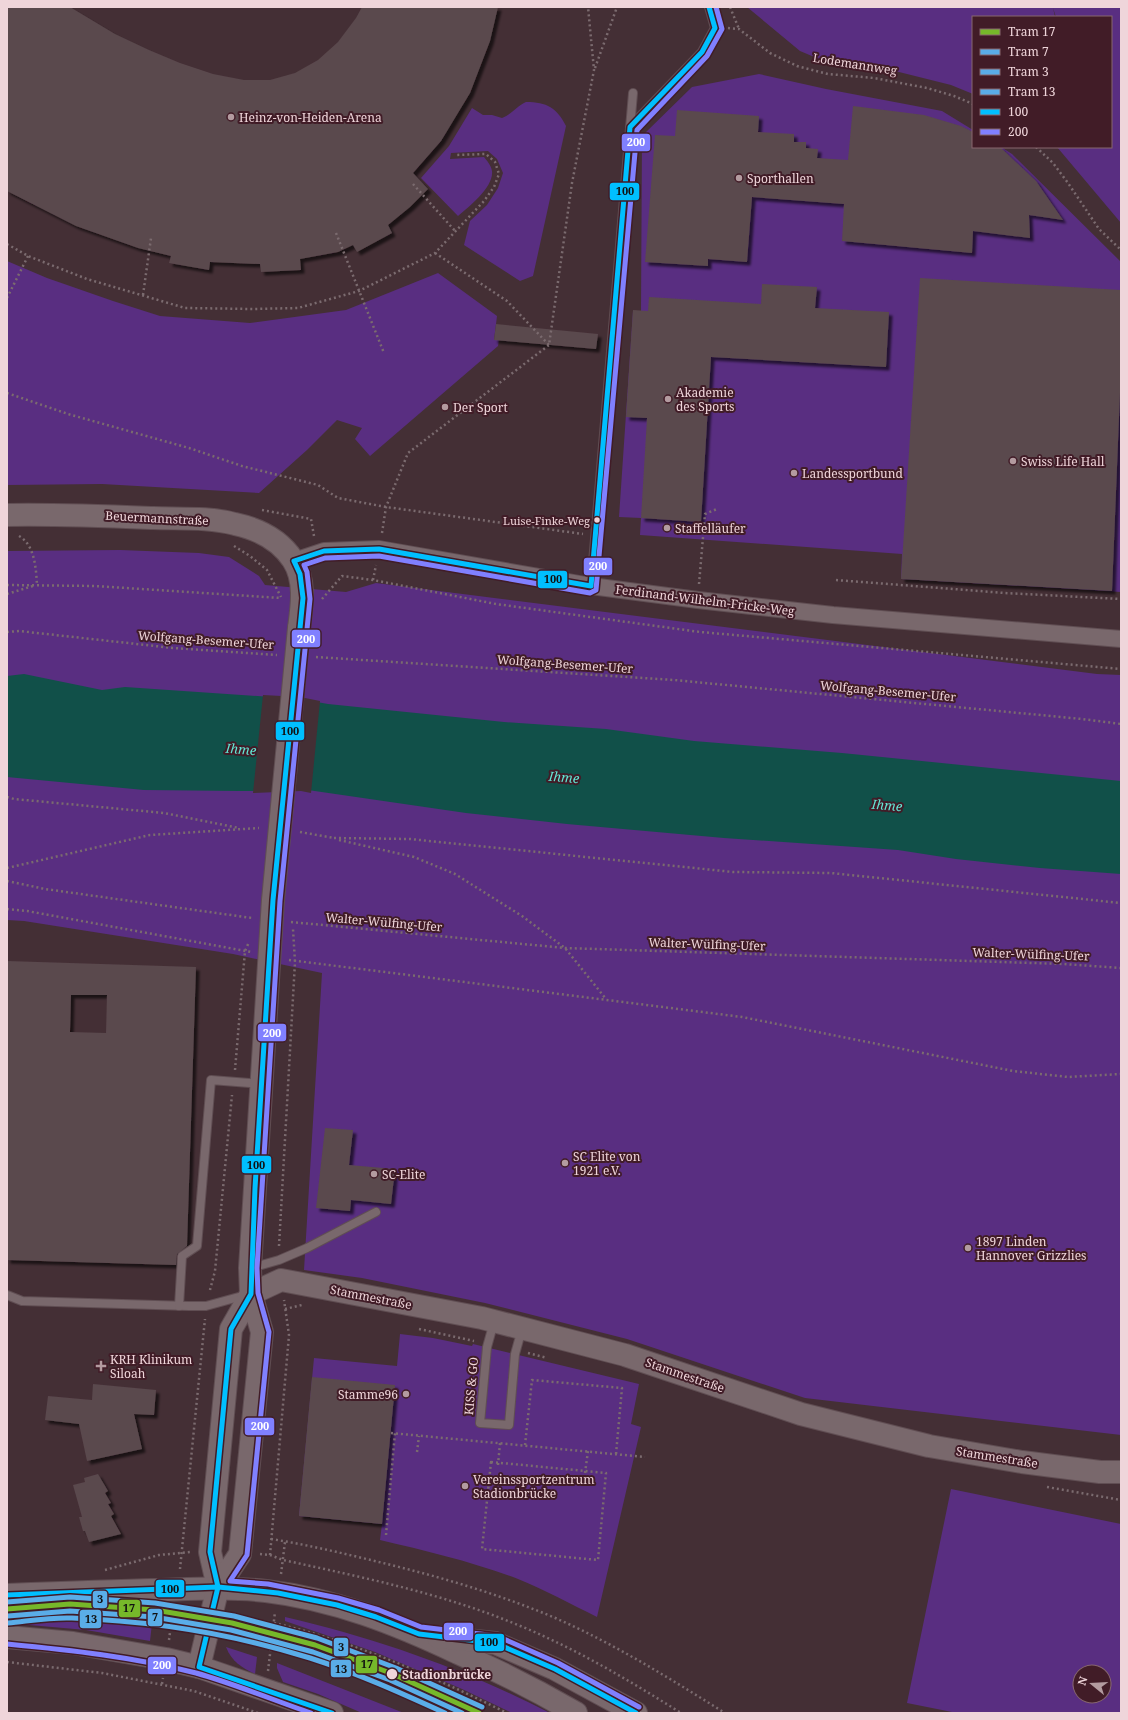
<svg xmlns="http://www.w3.org/2000/svg" width="1128" height="1720" font-family="'Noto Serif',serif">
<defs>
<filter id="shadow"><feDropShadow dx="3.5" dy="3.5" stdDeviation="1" flood-color="#0009"/></filter>
</defs>
<rect width="100%" height="100%" fill="#442f35"/>
<!-- green -->
<g fill="#592e81" fill-rule="evenodd">
<polygon points="747,7 1121,7 1121,223 1057,147 1111,147 1111,17 1056,17 1053,8 1055,17 973,17 973,94 951,85 887,69 831,64 800,51"/>
<polygon points="759,74 826,89 942,111 973,130 973,147 1001,147 1012,154 1121,262 1121,592 901,579 902,554 640,535 641,518 619,517 633,311 641,311 642,136 692,87"/>
<path d="M526,102C547,102 557,108 566,126L533,276L520,281L464,245L470,221L487,205L498,188L503,173L497,159L488,151L451,153L450,159L484,157C487,161 491,165 492,171C494,187 469,207 458,216L421,178L449,146L472,108L483,115H492L502,118C512,114 517,106 526,102Z"/>
<polygon points="7,261 47,278 113,301 160,316 250,323 346,310 438,273 497,316 494,340 499,340 498,346 370,456 355,439 362,428 337,420 307,450 259,493 102,484 7,485"/>
<polygon points="120,550 199,553 229,557 259,576 265,585 346,592 376,583 1097,674 1121,675 1121,1435 805,1398 627,1339 485,1303 362,1278 304,1270 322,973 233,954 24,921 7,920 7,551"/>
<path d="M400,1334L433,1338L472,1346L473,1344L639,1384L631,1424L641,1427L597,1617C571,1604 545,1590 518,1579C473,1562 427,1551 380,1540L382,1524L299,1516L314,1358L397,1366Z"/>
<path d="M951,1489L1121,1524V1713H957L907,1703ZM1080,1672H1104V1696H1080Z"/>
<polygon points="155,1597 150,1641 86,1630 7,1623 7,1602"/>
<path d="M285,1617C379,1639 464,1669 550,1713H512L462,1689L375,1652L285,1621Z"/>
<path d="M226,1647L257,1657L255,1674C241,1667 232,1662 226,1647Z"/>
<polygon points="277,1663 404,1713 362,1713 318,1694 283,1682 277,1668"/>
</g>
<!-- water -->
<polygon fill="#115049" points="24,674 102,690 125,687 300,699 328,704 504,722 606,729 694,741 842,753 1121,781 1121,874 1040,868 956,859 898,850 724,838 567,824 466,813 301,789 287,791 238,791 144,790 7,777 7,676"/>
<!-- pier -->
<polygon fill="#442f35" points="263,695 300,697 320,701 311,793 301,791 253,793"/>
<!-- building -->
<g fill="#5a484d" fill-rule="evenodd" filter="url(#shadow)">
<polygon points="7,7 70,7 115,34 149,50 180,63 213,74 244,80 270,80 295,73 318,60 338,42 356,18 362,7 498,7 490,41 470,93 441,141 413,173 428,189 410,207 388,225 392,233 357,252 353,245 338,252 300,259 301,270 261,272 260,264 210,262 209,270 169,263 171,256 138,248 76,226 7,191"/>
<polygon points="853,106 924,115 961,126 973,132 973,147 1000,147 1036,181 1063,220 1029,215 1030,238 973,231 972,253 842,241 844,204 752,197 747,262 708,259 708,266 645,262 655,135 675,136 677,110 759,116 758,132 794,134 794,142 806,142 806,148 818,149 817,158 848,160"/>
<polygon points="920,278 1121,290 1121,368 1112,591 901,579"/>
<polygon points="762,284 817,287 815,308 889,312 886,367 711,357 701,522 641,518 647,418 626,417 633,310 648,311 649,297 761,304"/>
<polygon points="496,324 598,334 596,349 494,340"/>
<path d="M7,961L196,967L187,1246L177,1254L176,1265L7,1260ZM71,995H107L106,1033L70,1032Z"/>
<polygon points="325,1128 353,1130 349,1165 395,1169 391,1204 351,1200 350,1211 316,1208"/>
<polygon points="312,1377 395,1385 382,1524 299,1516"/>
<polygon points="93,1384 156,1390 154,1415 134,1414 142,1449 87,1461 79,1424 45,1420 48,1396 92,1400"/>
<polygon points="98,1474 108,1491 105,1493 111,1503 108,1504 114,1514 111,1516 121,1534 89,1542 85,1531 83,1531 79,1517 82,1517 73,1485 85,1482 84,1478"/>
</g>
<g fill="none" stroke-linecap="round" stroke-linejoin="round">
<!-- lane casing -->
<g stroke="#604e53" stroke-width="10">
<g id="lane">
<polyline points="630,127 702,52 715,28 709,7"/>
<polyline points="591,586 633,93"/>
<polyline points="251,1268 279,1260 307,1248 376,1212"/>
<polyline points="7,1295 22,1301 189,1306 206,1306 246,1295"/>
<polyline points="179,1306 182,1256 197,1246 211,1080 261,1084"/>
<polyline points="494,1322 487,1347 480,1423 509,1425 515,1354 522,1329"/>
</g>
</g>
<!-- street casing -->
<g stroke="#604e53" stroke-width="18">
<polyline id="street" points="294,561 324,551 379,549 591,586 698,600 833,615 1121,639"/>
</g>
<!-- secondary casing -->
<g stroke="#604e53" stroke-width="24">
<g id="secondary">
<path d="M7,515C56,514 104,516 153,518C180,519 209,517 235,524C258,529 280,540 293,560C306,580 302,606 299,628"/>
<polyline points="251,1294 281,1280 482,1318 625,1355 801,1414 929,1446 1022,1462 1100,1472 1121,1472"/>
<polyline points="218,1587 210,1552 231,1329 251,1294"/>
<path d="M7,1595C57,1593 107,1591 158,1590C194,1589 230,1587 266,1591C334,1599 397,1624 458,1653C499,1671 538,1691 576,1713"/>
<polyline points="7,1637 73,1643 166,1659 199,1667 332,1713"/>
<polyline points="438,1637 495,1643 555,1669 636,1713"/>
<polyline points="199,1667 218,1587 240,1554 262,1332 251,1294 250,1268 273,900"/>
</g>
</g>
<!-- path -->
<g stroke="#7b6b6f" stroke-width="2.5" stroke-dasharray="2 3" stroke-linecap="butt">
<polyline points="730,7 739,29"/>
<polyline points="728,28 739,29 770,53 797,66 828,74 874,78 927,88 954,96 973,104"/>
<polyline points="595,68 617,7"/>
<polyline points="1036,147 1053,163 1068,183 1099,229 1121,250"/>
<polyline points="413,184 456,232"/>
<polyline points="336,233 384,353"/>
<polyline points="7,244 28,256 87,279 185,308 253,309 298,308 359,291 435,253 484,201 494,187 499,174 495,162 486,154 455,155"/>
<polyline points="435,253 507,301 549,345 572,183 594,70 588,7"/>
<polyline points="143,295 151,238"/>
<polyline points="7,298 28,256"/>
<polyline points="7,393 68,414 189,448 242,466 318,485 338,498 386,507 583,534"/>
<polyline points="262,510 311,519 314,536"/>
<polyline points="382,533 386,507 408,453 549,345"/>
<path d="M19,536C35,545 36,569 37,585"/>
<polyline points="234,546 250,556 267,570 281,597"/>
<polyline points="373,580 376,565"/>
<polyline points="836,580 1005,593 1121,599"/>
<polyline points="699,584 705,514 717,509"/>
<polyline points="7,585 95,586 281,598"/>
<polyline points="7,594 33,586"/>
<polyline points="322,599 342,576 373,580 496,604 700,632 1121,669"/>
<polyline points="7,632 19,631 173,648 277,655"/>
<polyline points="316,657 674,680 1082,719 1121,724"/>
<polyline points="7,797 14,799 164,813 239,828"/>
<polyline points="300,832 334,838"/>
<polyline points="334,838 410,839 733,872 831,873 1121,903"/>
<polyline points="339,840 414,857 455,874 522,916 565,948 606,999"/>
<polyline points="7,868 150,835 259,828"/>
<polyline points="7,881 45,889 252,918"/>
<polyline points="7,909 27,911 251,952"/>
<polyline points="291,922 565,948 1064,964 1121,968"/>
<polyline points="289,960 742,1017 1013,1071 1068,1077 1121,1074"/>
<polyline points="235,1070 245,951 249,942"/>
<polyline points="279,1246 295,962 293,929"/>
<polyline points="210,1290 215,1271 232,1095"/>
<polyline points="285,1309 302,1305"/>
<polyline points="419,1329 474,1341"/>
<polyline points="528,1353 547,1358"/>
<polyline points="391,1433 645,1457"/>
<polyline points="525,1445 532,1380 622,1388 616,1454"/>
<polyline points="417,1452 419,1436"/>
<polygon points="491,1462 606,1473 598,1560 482,1549"/>
<polyline points="498,1465 500,1443"/>
<polyline points="585,1473 588,1451"/>
<polyline points="1047,1487 1121,1500"/>
<polyline points="386,1535 395,1433"/>
<path d="M271,1539C309,1545 346,1554 383,1563C441,1577 498,1594 553,1617C613,1643 669,1678 725,1713"/>
<path d="M260,1554L270,1555L283,1560C361,1577 440,1593 513,1623C573,1647 627,1679 681,1713"/>
<polyline points="270,1555 289,1335 284,1300"/>
<polyline points="180,1569 205,1319"/>
<polyline points="105,1570 159,1555 190,1552"/>
<polyline points="281,1574 285,1542"/>
<path d="M274,1623C355,1642 432,1676 507,1713"/>
<polyline points="169,1640 173,1609"/>
<polyline points="271,1643 321,1660"/>
<polyline points="7,1662 102,1673 194,1691 258,1713"/>
<polyline points="268,1671 275,1612"/>
<polyline points="162,1684 163,1678"/>
</g>
<!-- lane -->
<use href="#lane" stroke="#79686c" stroke-width="8"/>
<!-- street -->
<use href="#street" stroke="#79686c" stroke-width="16"/>
<!-- secondary -->
<use href="#secondary" stroke="#79686c" stroke-width="22"/>
<!-- secondary-bridge casing -->
<g stroke="#604e53" stroke-width="24" stroke-linecap="butt">
<polyline id="secondary-bridge" points="273,900 299,628"/>
</g>
<!-- secondary-bridge -->
<use href="#secondary-bridge" stroke="#79686c" stroke-width="22"/>
<!-- bus-1 casing -->
<g stroke="#411c27" stroke-width="8">
<g id="bus-1">
<polyline points="7,1595 218,1587 278,1593 337,1605 376,1617 419,1634 495,1643 555,1669 636,1713"/>
<polyline points="332,1713 199,1667 218,1587 210,1552 231,1329 251,1294 255,1188 273,900 303,598 300,574 294,561 324,551 379,549 591,586 630,127 702,52 715,28 709,7"/>
</g>
</g>
<!-- bus-2 casing -->
<g stroke="#411c27" stroke-width="8">
<g id="bus-2">
<path d="M7,1644C70,1650 134,1657 196,1673C235,1684 273,1700 311,1713"/>
<polyline points="639,1707 558,1663 497,1636 421,1627 379,1610 338,1598 268,1584 230,1581 247,1555 269,1332 258,1293 257,1268 280,901 310,599 307,572 304,565 325,558 379,556 590,593 596,590 637,130 707,56 722,29 716,7"/>
</g>
</g>
<!-- bus-1 -->
<use href="#bus-1" stroke="#00bfff" stroke-width="5"/>
<!-- bus-2 -->
<use href="#bus-2" stroke="#8080ff" stroke-width="5"/>
<!-- tram-1 casing -->
<g stroke="#411c27" stroke-width="8">
<polyline id="tram-1" points="7,1609 70,1604 155,1610 232,1623 315,1645 393,1674 479,1713"/>
</g>
<!-- tram-2 casing -->
<g stroke="#411c27" stroke-width="8">
<polyline id="tram-2" points="8,1616 70,1611 154,1617 231,1630 313,1652 390,1680 462,1713"/>
</g>
<!-- tram-3 casing -->
<g stroke="#411c27" stroke-width="8">
<polyline id="tram-3" points="7,1602 70,1597 155,1603 234,1616 317,1638 396,1668 482,1707"/>
</g>
<!-- tram-4 casing -->
<g stroke="#411c27" stroke-width="8">
<path id="tram-4" d="M8,1623C29,1621 51,1617 72,1618C152,1621 233,1634 310,1658C357,1673 401,1693 445,1713"/>
</g>
<!-- tram-1 -->
<use href="#tram-1" stroke="#76b82a" stroke-width="5"/>
<!-- tram-2 -->
<use href="#tram-2" stroke="#5aade8" stroke-width="5"/>
<!-- tram-3 -->
<use href="#tram-3" stroke="#5aade8" stroke-width="5"/>
<!-- tram-4 -->
<use href="#tram-4" stroke="#5aade8" stroke-width="5"/>
</g>
<!-- markers -->
<g fill="#b39ba0" stroke="#411c27" stroke-width="1.5">
<circle cx="231" cy="117" r="4"/>
<circle cx="739" cy="178" r="4"/>
<circle cx="668" cy="399" r="4"/>
<circle cx="445" cy="407" r="4"/>
<circle cx="1013" cy="461" r="4"/>
<circle cx="794" cy="473" r="4"/>
<circle cx="667" cy="528" r="4"/>
<circle cx="565" cy="1163" r="4"/>
<circle cx="374" cy="1174" r="4"/>
<circle cx="968" cy="1248" r="4"/>
<path d="M99 1360h4v4h4v4h-4v4h-4v-4h-4v-4h4z"/>
<circle cx="406" cy="1394" r="4"/>
<circle cx="465" cy="1486" r="4"/>
</g>
<g fill="#efd5da" stroke="#411c27" stroke-width="1.5">
<circle cx="597" cy="520" r="3.5"/>
<circle cx="392" cy="1674" r="6"/>
</g>
<g text-anchor="middle" dominant-baseline="central" stroke-width="4" stroke-linejoin="round" paint-order="stroke">
<!-- bus labels -->
<g font-size="11" fill="#efd5da" stroke="#411c27" text-anchor="end">
<text x="590" y="520">Luise-Finke-Weg</text>
</g>
<!-- street labels -->
<g font-size="12" fill="#efd5da" stroke="#411c27">
<text transform="translate(855 64) rotate(9)">Lodemannweg</text>
<text transform="translate(157 518) rotate(3)">Beuermannstraße</text>
<text transform="translate(705 600) rotate(7)">Ferdinand-Wilhelm-Fricke-Weg</text>
<text transform="translate(206 640) rotate(4)">Wolfgang-Besemer-Ufer</text>
<text transform="translate(565 664) rotate(4)">Wolfgang-Besemer-Ufer</text>
<text transform="translate(888 691) rotate(5)">Wolfgang-Besemer-Ufer</text>
<text transform="translate(384 922) rotate(5)">Walter-Wülfing-Ufer</text>
<text transform="translate(707 944) rotate(2)">Walter-Wülfing-Ufer</text>
<text transform="translate(1031 954) rotate(2)">Walter-Wülfing-Ufer</text>
<text transform="translate(371 1297) rotate(11)">Stammestraße</text>
<text transform="translate(685 1375) rotate(19)">Stammestraße</text>
<text transform="translate(471 1386) rotate(-85)">KISS &amp; GO</text>
<text transform="translate(997 1457) rotate(9)">Stammestraße</text>
</g>
<!-- poi labels -->
<g font-size="12" fill="#efd5da" stroke="#411c27" text-anchor="start">
<text x="239" y="117">Heinz-von-Heiden-Arena</text>
<text x="747" y="178">Sporthallen</text>
<text x="676" y="392">Akademie<tspan x="676" dy="14">des Sports</tspan></text>
<text x="453" y="407">Der Sport</text>
<text x="1021" y="461">Swiss Life Hall</text>
<text x="802" y="473">Landessportbund</text>
<text x="675" y="528">Staffelläufer</text>
<text x="573" y="1156">SC Elite von<tspan x="573" dy="14">1921 e.V.</tspan></text>
<text x="382" y="1174">SC-Elite</text>
<text x="976" y="1241">1897 Linden<tspan x="976" dy="14">Hannover Grizzlies</tspan></text>
<text x="110" y="1359">KRH Klinikum<tspan x="110" dy="14">Siloah</tspan></text>
<text x="398" y="1394" text-anchor="end">Stamme96</text>
<text x="473" y="1479">Vereinssportzentrum<tspan x="473" dy="14">Stadionbrücke</tspan></text>
</g>
<!-- stop labels -->
<g font-size="12" font-weight="bold" fill="#efd5da" stroke="#411c27" text-anchor="start">
<text x="402" y="1674">Stadionbrücke</text>
</g>
<!-- water labels -->
<g font-size="13" font-style="italic" fill="#64e7d5" stroke="#411c27">
<text transform="translate(241 749) rotate(5)">Ihme</text>
<text transform="translate(564 777) rotate(5)">Ihme</text>
<text transform="translate(887 805) rotate(5)">Ihme</text>
</g>
</g>
<g stroke="#411c27" stroke-width="1.5">
<rect x="621" y="133" width="30" height="19" rx="4" fill="#8080ff"/>
<rect x="609" y="182" width="31" height="19" rx="4" fill="#00bfff"/>
<rect x="583" y="557" width="30" height="19" rx="4" fill="#8080ff"/>
<rect x="537" y="570" width="31" height="19" rx="4" fill="#00bfff"/>
<rect x="291" y="629" width="30" height="19" rx="4" fill="#8080ff"/>
<rect x="275" y="721" width="30" height="20" rx="4" fill="#00bfff"/>
<rect x="257" y="1023" width="30" height="19" rx="4" fill="#8080ff"/>
<rect x="241" y="1155" width="31" height="19" rx="4" fill="#00bfff"/>
<rect x="244" y="1417" width="31" height="19" rx="4" fill="#8080ff"/>
<rect x="155" y="1579" width="30" height="19" rx="4" fill="#00bfff"/>
<rect x="92" y="1590" width="16" height="19" rx="4" fill="#5aade8"/>
<rect x="118" y="1599" width="23" height="19" rx="4" fill="#76b82a"/>
<rect x="147" y="1608" width="16" height="19" rx="4" fill="#5aade8"/>
<rect x="79" y="1609" width="23" height="20" rx="4" fill="#5aade8"/>
<rect x="443" y="1622" width="31" height="19" rx="4" fill="#8080ff"/>
<rect x="474" y="1633" width="31" height="19" rx="4" fill="#00bfff"/>
<rect x="333" y="1637" width="16" height="20" rx="4" fill="#5aade8"/>
<rect x="355" y="1655" width="23" height="19" rx="4" fill="#76b82a"/>
<rect x="147" y="1656" width="30" height="19" rx="4" fill="#8080ff"/>
<rect x="330" y="1659" width="22" height="19" rx="4" fill="#5aade8"/>
</g>
<g font-size="11" text-anchor="middle" font-weight="bold" fill="#fff">
<text x="636" y="146">200</text>
<text x="598" y="570">200</text>
<text x="306" y="643">200</text>
<text x="272" y="1037">200</text>
<text x="260" y="1430">200</text>
<text x="458" y="1635">200</text>
<text x="162" y="1669">200</text>
</g>
<g font-size="11" text-anchor="middle" font-weight="bold" fill="#111">
<text x="625" y="195">100</text>
<text x="553" y="583">100</text>
<text x="290" y="735">100</text>
<text x="256" y="1169">100</text>
<text x="170" y="1593">100</text>
<text x="100" y="1603">3</text>
<text x="129" y="1612">17</text>
<text x="155" y="1621">7</text>
<text x="91" y="1623">13</text>
<text x="489" y="1646">100</text>
<text x="341" y="1651">3</text>
<text x="367" y="1668">17</text>
<text x="341" y="1673">13</text>
</g>
<!-- border -->
<rect width="1128" height="1720" fill="none" stroke="#efd5da" stroke-width="16"/>
<!-- legend -->
<rect x="972" y="16" width="140" height="132" fill="#411c27" stroke="#87666f"/>
<rect x="980" y="29" width="20" height="6" fill="#76b82a" stroke="#87666f"/>
<text x="1008" y="36" font-size="12" fill="#efd5da">Tram 17</text>
<rect x="980" y="49" width="20" height="6" fill="#5aade8" stroke="#87666f"/>
<text x="1008" y="56" font-size="12" fill="#efd5da">Tram 7</text>
<rect x="980" y="69" width="20" height="6" fill="#5aade8" stroke="#87666f"/>
<text x="1008" y="76" font-size="12" fill="#efd5da">Tram 3</text>
<rect x="980" y="89" width="20" height="6" fill="#5aade8" stroke="#87666f"/>
<text x="1008" y="96" font-size="12" fill="#efd5da">Tram 13</text>
<rect x="980" y="109" width="20" height="6" fill="#00bfff" stroke="#87666f"/>
<text x="1008" y="116" font-size="12" fill="#efd5da">100</text>
<rect x="980" y="129" width="20" height="6" fill="#8080ff" stroke="#87666f"/>
<text x="1008" y="136" font-size="12" fill="#efd5da">200</text>
<!-- north arrow -->
<g transform="translate(1092 1684) rotate(288)"><circle r="19" fill="#411c27" stroke="#87666f"/>
<path d="M0-3L7 15L0 10L-7 15Z" fill="#b39ba0"/>
<text y="-6" font-size="11" font-weight="bold" text-anchor="middle" fill="#efd5da">N</text>
</g>
</svg>
